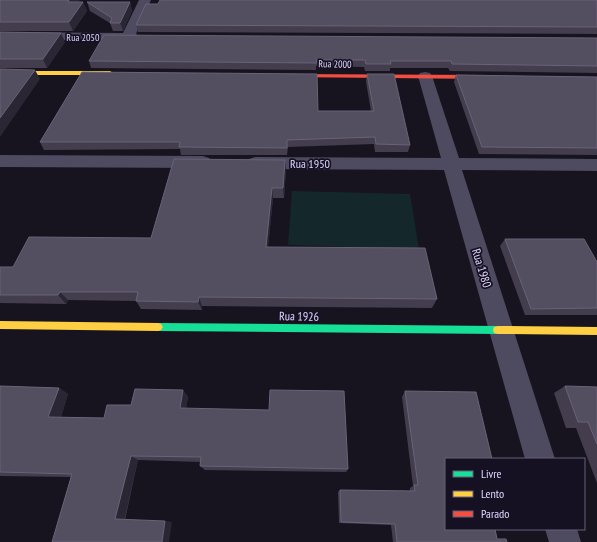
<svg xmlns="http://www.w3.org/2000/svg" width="597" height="542" font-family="'PT Sans Narrow',sans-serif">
<rect width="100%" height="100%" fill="#17141f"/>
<!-- green -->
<polygon fill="#14272b" points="292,191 410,194 419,249 288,245"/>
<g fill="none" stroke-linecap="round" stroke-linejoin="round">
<!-- street -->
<g fill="#4e4a5f" fill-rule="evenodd">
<polygon points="139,0 151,0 136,34 140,37 138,40 0,40 0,32 123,33"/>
<polygon points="425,72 430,73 432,76 459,158 597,159 597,171 462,170 555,459 525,459 444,170 255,169 249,167 246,163 249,159 255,157 441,158 418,76 420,73"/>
<polygon points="0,155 203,156 209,158 212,162 209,166 203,168 0,167"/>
<polygon points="545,529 577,529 581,542 549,542"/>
</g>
<!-- fast -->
<polygon fill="#16e098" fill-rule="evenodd" points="158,323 498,326 502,327 503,330 502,333 498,334 158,331 155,330 153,327 155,324"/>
<!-- slow -->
<g fill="#ffcf43" fill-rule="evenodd">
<polygon points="0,71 110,71 113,73 110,75 0,75"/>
<polygon points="0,321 158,323 161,324 163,327 161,330 158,331 0,329"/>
<polygon points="498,326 597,327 597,335 498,334 494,333 493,330 494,327"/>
</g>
<!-- jam -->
<polygon fill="#f24e42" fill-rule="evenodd" points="284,74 486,75 489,77 486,79 286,77 283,75"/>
</g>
<!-- wall -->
<g fill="#433d4e">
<polygon points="0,0 83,2 87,11 73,31 0,31"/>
<polygon points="597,0 597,34 138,32 136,25 158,4"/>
<polygon points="87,2 130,2 132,11 123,31 113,31 110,23 90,11"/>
<polygon points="0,32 65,42 47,68 0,68"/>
<polygon points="597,38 597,73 450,71 448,68 390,68 390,71 365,71 364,67 316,66 316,70 91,68 89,61"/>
<polygon points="367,74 410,145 408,152 375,152 374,144 288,147 287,155 181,155 180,149 44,150 40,142 371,111 366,82"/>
<polygon points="456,75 597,77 597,155 479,154 454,82"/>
<polygon points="286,170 284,198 273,198 268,247 437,299 432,308 202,306 202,310 141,309 136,301 68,300 66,304 0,303 0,267 13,267 151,238"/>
<polygon points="505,239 597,262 597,315 525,315 500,246"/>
<polygon points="0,386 59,388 68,394 61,417 104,418 131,405 183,390 188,397 186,408 348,469 346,472 205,470 200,466 201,462 138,460 125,520 172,522 52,542 71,477 0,476"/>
<polygon points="565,386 597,387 597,483 576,428 566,428 554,393"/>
<polygon points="405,391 446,459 497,539 507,542 393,542 391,525 339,523 338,492 340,490 410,491 410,488 413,486 402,397"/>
</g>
<!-- shaded-wall -->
<g fill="#2a2633">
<polygon points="69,0 80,0 71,11 68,2"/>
<polygon points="83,2 87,11 73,31 69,22"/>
<polygon points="130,2 132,11 123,31 120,23"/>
<polygon points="61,33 65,42 47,68 43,59"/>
<polygon points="35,70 40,79 0,137 0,118"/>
<polygon points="285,160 286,170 284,198 283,188"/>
<polygon points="272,188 273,198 267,257 266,247"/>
<polygon points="60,292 68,300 66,304 58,295"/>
<polygon points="199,297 202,306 202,310 198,302"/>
<polygon points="59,388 68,394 59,423 48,417"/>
<polygon points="183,390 188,397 185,414 180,408"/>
<polygon points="131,456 138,460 124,521 115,519"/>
<polygon points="165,521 172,522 169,542 162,542"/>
</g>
<!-- building -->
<g fill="#544e61" stroke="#6a6379">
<polygon points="0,0 69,0 68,2 83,2 69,22 0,22"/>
<polygon points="160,0 597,0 597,27 136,25 146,4 158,4"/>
<polygon points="87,2 130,2 120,23 110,23 112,18"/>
<polygon points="0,32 61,33 43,59 0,59"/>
<polygon points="104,35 597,38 597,66 452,64 451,61 390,61 391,64 366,64 365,60 316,60 317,63 89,61"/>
<polygon points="0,69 35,70 0,118"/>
<polygon points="82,72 317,74 318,111 374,111 367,74 394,74 410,145 376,144 375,137 287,140 287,148 179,147 180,142 40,142"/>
<polygon points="456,75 597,77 597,148 482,147"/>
<polygon points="174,159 285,160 283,188 272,188 266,247 425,248 437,299 199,297 198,302 136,301 138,292 60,292 58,295 0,295 0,267 13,267 29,237 151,238"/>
<polygon points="505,239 584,239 597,262 597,308 531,309"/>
<polygon points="0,386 59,388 48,417 104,418 107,405 131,405 135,389 183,390 180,408 269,410 270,390 344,391 348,469 200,466 201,457 131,456 115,519 165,521 162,542 52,542 72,474 0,472"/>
<polygon points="565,386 597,387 597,444 588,422 578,422"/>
<polygon points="405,391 476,392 492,459 446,459 446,529 495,529 497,539 506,539 507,542 397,542 395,524 341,522 340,490 415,491 414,485 418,485"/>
</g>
<g text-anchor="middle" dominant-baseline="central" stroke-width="3.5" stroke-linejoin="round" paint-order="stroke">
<!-- far-street labels -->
<g font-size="10" fill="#e0d5fd" stroke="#161023">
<text x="83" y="37">Rua 2050</text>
<text transform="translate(335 64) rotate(1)">Rua 2000</text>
</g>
<!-- street labels -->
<g font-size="12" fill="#e0d5fd" stroke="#161023">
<text x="310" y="163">Rua 1950</text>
<text transform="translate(482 268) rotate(73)">Rua 1980</text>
<text transform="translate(299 316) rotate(1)">Rua 1926</text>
</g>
</g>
<!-- legend -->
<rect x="445" y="458" width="140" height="72" fill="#161023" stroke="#675f7a"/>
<rect x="453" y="471" width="20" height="6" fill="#16e098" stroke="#675f7a"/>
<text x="481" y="478" font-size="12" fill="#e0d5fd">Livre</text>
<rect x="453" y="491" width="20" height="6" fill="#ffcf43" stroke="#675f7a"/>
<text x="481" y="498" font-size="12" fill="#e0d5fd">Lento</text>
<rect x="453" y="511" width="20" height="6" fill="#f24e42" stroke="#675f7a"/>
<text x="481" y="518" font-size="12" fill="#e0d5fd">Parado</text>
</svg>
